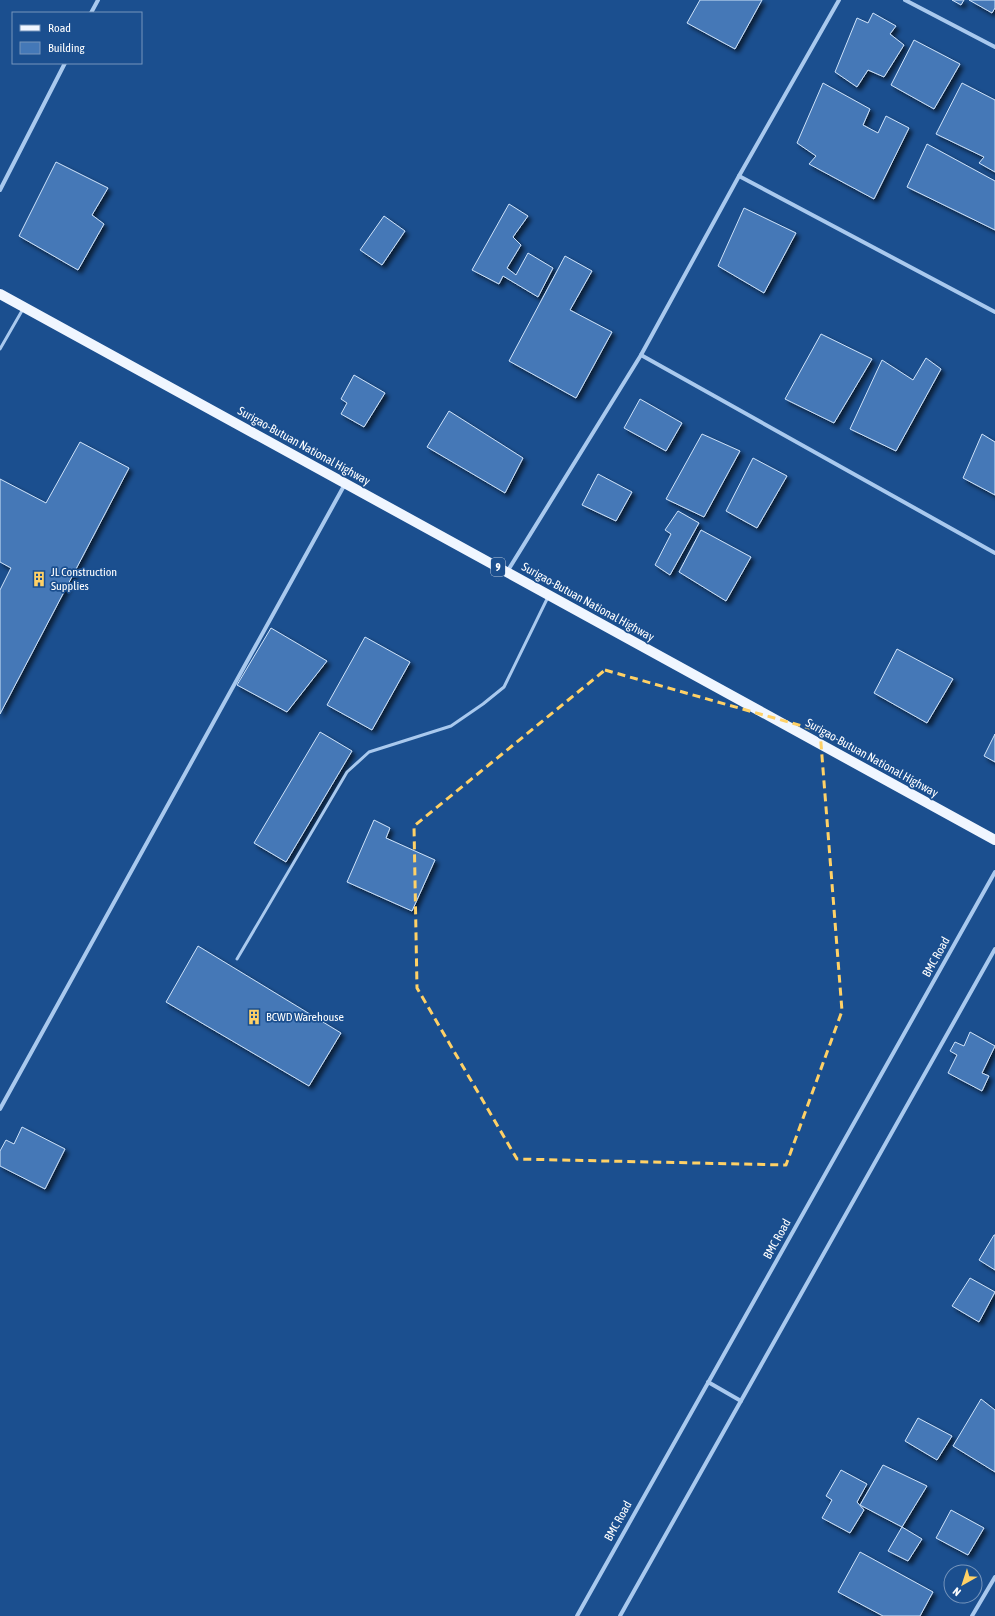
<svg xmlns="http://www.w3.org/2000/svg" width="995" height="1616" font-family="'Asap Condensed',sans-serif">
<defs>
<filter id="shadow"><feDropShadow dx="3.5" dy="3.5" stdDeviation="2" flood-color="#0009"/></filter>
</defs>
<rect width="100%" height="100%" fill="#1b4f8f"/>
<!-- building -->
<g fill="#4478b7" stroke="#cfe3fa" filter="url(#shadow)">
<polygon points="700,0 762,0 735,49 687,23"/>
<polygon points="952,0 964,0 961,5"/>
<polygon points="969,0 995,0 995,8 992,13"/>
<polygon points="873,13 896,26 890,34 904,45 884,77 868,70 857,87 835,72 857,18 868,23"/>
<polygon points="914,40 960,64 934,109 891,85"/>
<polygon points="823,83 870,109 863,125 878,133 886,116 909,128 874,199 809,164 816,156 797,143"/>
<polygon points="962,83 995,100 995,172 979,163 984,157 936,134"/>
<polygon points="927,144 995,181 995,230 907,187"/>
<polygon points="56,162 108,188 92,215 104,224 78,270 19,236"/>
<polygon points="509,204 528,216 513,237 521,245 507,268 516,275 528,253 553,268 538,297 503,276 499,284 472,270"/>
<polygon points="744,208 796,233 764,293 718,266"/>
<polygon points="384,216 405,231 382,265 360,250"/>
<polygon points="565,256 592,271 570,310 612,332 576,398 509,361"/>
<polygon points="821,334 872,359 834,423 785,399"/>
<polygon points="926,358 941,369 896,451 850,429 882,360 913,380"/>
<polygon points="354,375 385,393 364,427 341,414 347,403 341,399"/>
<polygon points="640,399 682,423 666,451 624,428"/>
<polygon points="449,411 523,458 505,493 427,447"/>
<polygon points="702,434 740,451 704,517 666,499"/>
<polygon points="982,434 995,442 995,495 963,478"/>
<polygon points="80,442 129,468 0,714 0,590 11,568 0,562 0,479 46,503"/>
<polygon points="753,458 787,476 757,528 726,511"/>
<polygon points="598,474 632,492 616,521 582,505"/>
<polygon points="678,511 699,523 670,575 655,565 671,534 665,530"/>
<polygon points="701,530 751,557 726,601 679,572"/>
<polygon points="271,628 327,661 287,712 237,685"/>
<polygon points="365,637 410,662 372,730 327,705"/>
<polygon points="897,649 953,679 927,723 874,693"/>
<polygon points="320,732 352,751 286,862 254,843"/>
<polygon points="995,734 995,762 984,756"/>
<polygon points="374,820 390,828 386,838 435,860 412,911 347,882"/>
<polygon points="198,946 341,1033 309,1086 166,1002"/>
<polygon points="970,1032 995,1046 982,1073 989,1076 982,1091 948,1073 957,1055 950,1051 955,1042 964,1046"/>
<polygon points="22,1127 65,1149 45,1189 0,1166 0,1151 6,1140 14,1144"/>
<polygon points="994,1235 995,1235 995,1270 979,1260"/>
<polygon points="970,1278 995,1292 979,1322 952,1306"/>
<polygon points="981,1399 995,1410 995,1472 953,1446"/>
<polygon points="918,1418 952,1436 937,1460 905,1441"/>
<polygon points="883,1465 927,1486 902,1527 860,1505"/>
<polygon points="841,1470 867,1484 857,1502 864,1510 850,1533 822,1518 832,1500 826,1496"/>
<polygon points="951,1510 984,1528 968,1555 936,1538"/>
<polygon points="902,1527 922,1539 908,1561 888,1551"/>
<polygon points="860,1552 933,1592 920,1616 883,1616 838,1592"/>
</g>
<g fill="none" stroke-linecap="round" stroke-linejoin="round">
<!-- lane -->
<g stroke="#a9c9ee" stroke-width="3">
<polyline points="0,349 23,309"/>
<polyline points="237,959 347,772 369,752 451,726 483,704 504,687 548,597"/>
</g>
<!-- street -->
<g stroke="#a9c9ee" stroke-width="4">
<polyline points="905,0 995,47"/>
<polyline points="91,13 98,0"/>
<polyline points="739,176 995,312"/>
<polyline points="0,190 65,63"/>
<polyline points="641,355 995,553"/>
<polyline points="507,572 641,355 739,176 839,0"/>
<polyline points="0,1109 345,484"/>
<polyline points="708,1382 741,1401"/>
<polyline points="577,1616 995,872"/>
<polyline points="620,1616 995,949"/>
<polyline points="972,1616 995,1577"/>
</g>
<!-- primary -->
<polyline stroke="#f0f6ff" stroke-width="10" points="0,294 995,840"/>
</g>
<!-- marked area -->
<path fill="none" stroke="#ffd166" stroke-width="3" stroke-dasharray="8 5" stroke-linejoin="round" d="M605,670L820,731L842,1011L786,1165L517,1159L417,988L414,826Z"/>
<!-- icons -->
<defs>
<g id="building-bare" transform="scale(1.2)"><path d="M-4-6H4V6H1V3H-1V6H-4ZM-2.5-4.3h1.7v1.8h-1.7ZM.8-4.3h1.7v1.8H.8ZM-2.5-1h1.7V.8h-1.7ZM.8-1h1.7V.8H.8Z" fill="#ffd166" stroke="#1b4f8f" stroke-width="2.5" paint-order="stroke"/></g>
</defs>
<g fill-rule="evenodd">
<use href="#building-bare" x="39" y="579"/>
<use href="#building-bare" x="254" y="1017"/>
</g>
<g text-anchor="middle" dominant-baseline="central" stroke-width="3.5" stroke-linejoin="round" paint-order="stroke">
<!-- shield labels -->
<rect fill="#1b4f8f" stroke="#bbcadd" stroke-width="1" x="491" y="558" width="14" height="18" rx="3"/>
<g font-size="11" font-weight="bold" fill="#fff">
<text x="498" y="567">9</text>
</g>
<!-- street labels -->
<g font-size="12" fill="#fff" stroke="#1b4f8f">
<text transform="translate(304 446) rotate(29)">Surigao-Butuan National Highway</text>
<text transform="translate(588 602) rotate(29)">Surigao-Butuan National Highway</text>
<text transform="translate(872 758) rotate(29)">Surigao-Butuan National Highway</text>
<text transform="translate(936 957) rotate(-61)">BMC Road</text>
<text transform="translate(777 1239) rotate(-61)">BMC Road</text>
<text transform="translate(618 1521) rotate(-61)">BMC Road</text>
</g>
<!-- poi labels -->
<g font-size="12" fill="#fff" stroke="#1b4f8f" text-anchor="start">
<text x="51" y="572">JL Construction<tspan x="51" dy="14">Supplies</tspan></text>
<text x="266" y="1017">BCWD Warehouse</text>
</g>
</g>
<!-- legend -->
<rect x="12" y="12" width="130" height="52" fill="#1b4f8f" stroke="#7695bc"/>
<rect x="20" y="25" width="20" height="6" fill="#f0f6ff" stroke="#7695bc"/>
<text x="48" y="32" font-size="12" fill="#ffffff">Road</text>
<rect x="20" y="42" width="20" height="12" fill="#4478b7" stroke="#7695bc"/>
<text x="48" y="52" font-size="12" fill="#ffffff">Building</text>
<!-- north arrow -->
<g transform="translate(963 1584) rotate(219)"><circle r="19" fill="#1b4f8f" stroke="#7695bc"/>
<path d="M0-3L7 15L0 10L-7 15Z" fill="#ffd166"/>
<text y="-6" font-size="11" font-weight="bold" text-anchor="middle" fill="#ffffff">N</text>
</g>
</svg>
